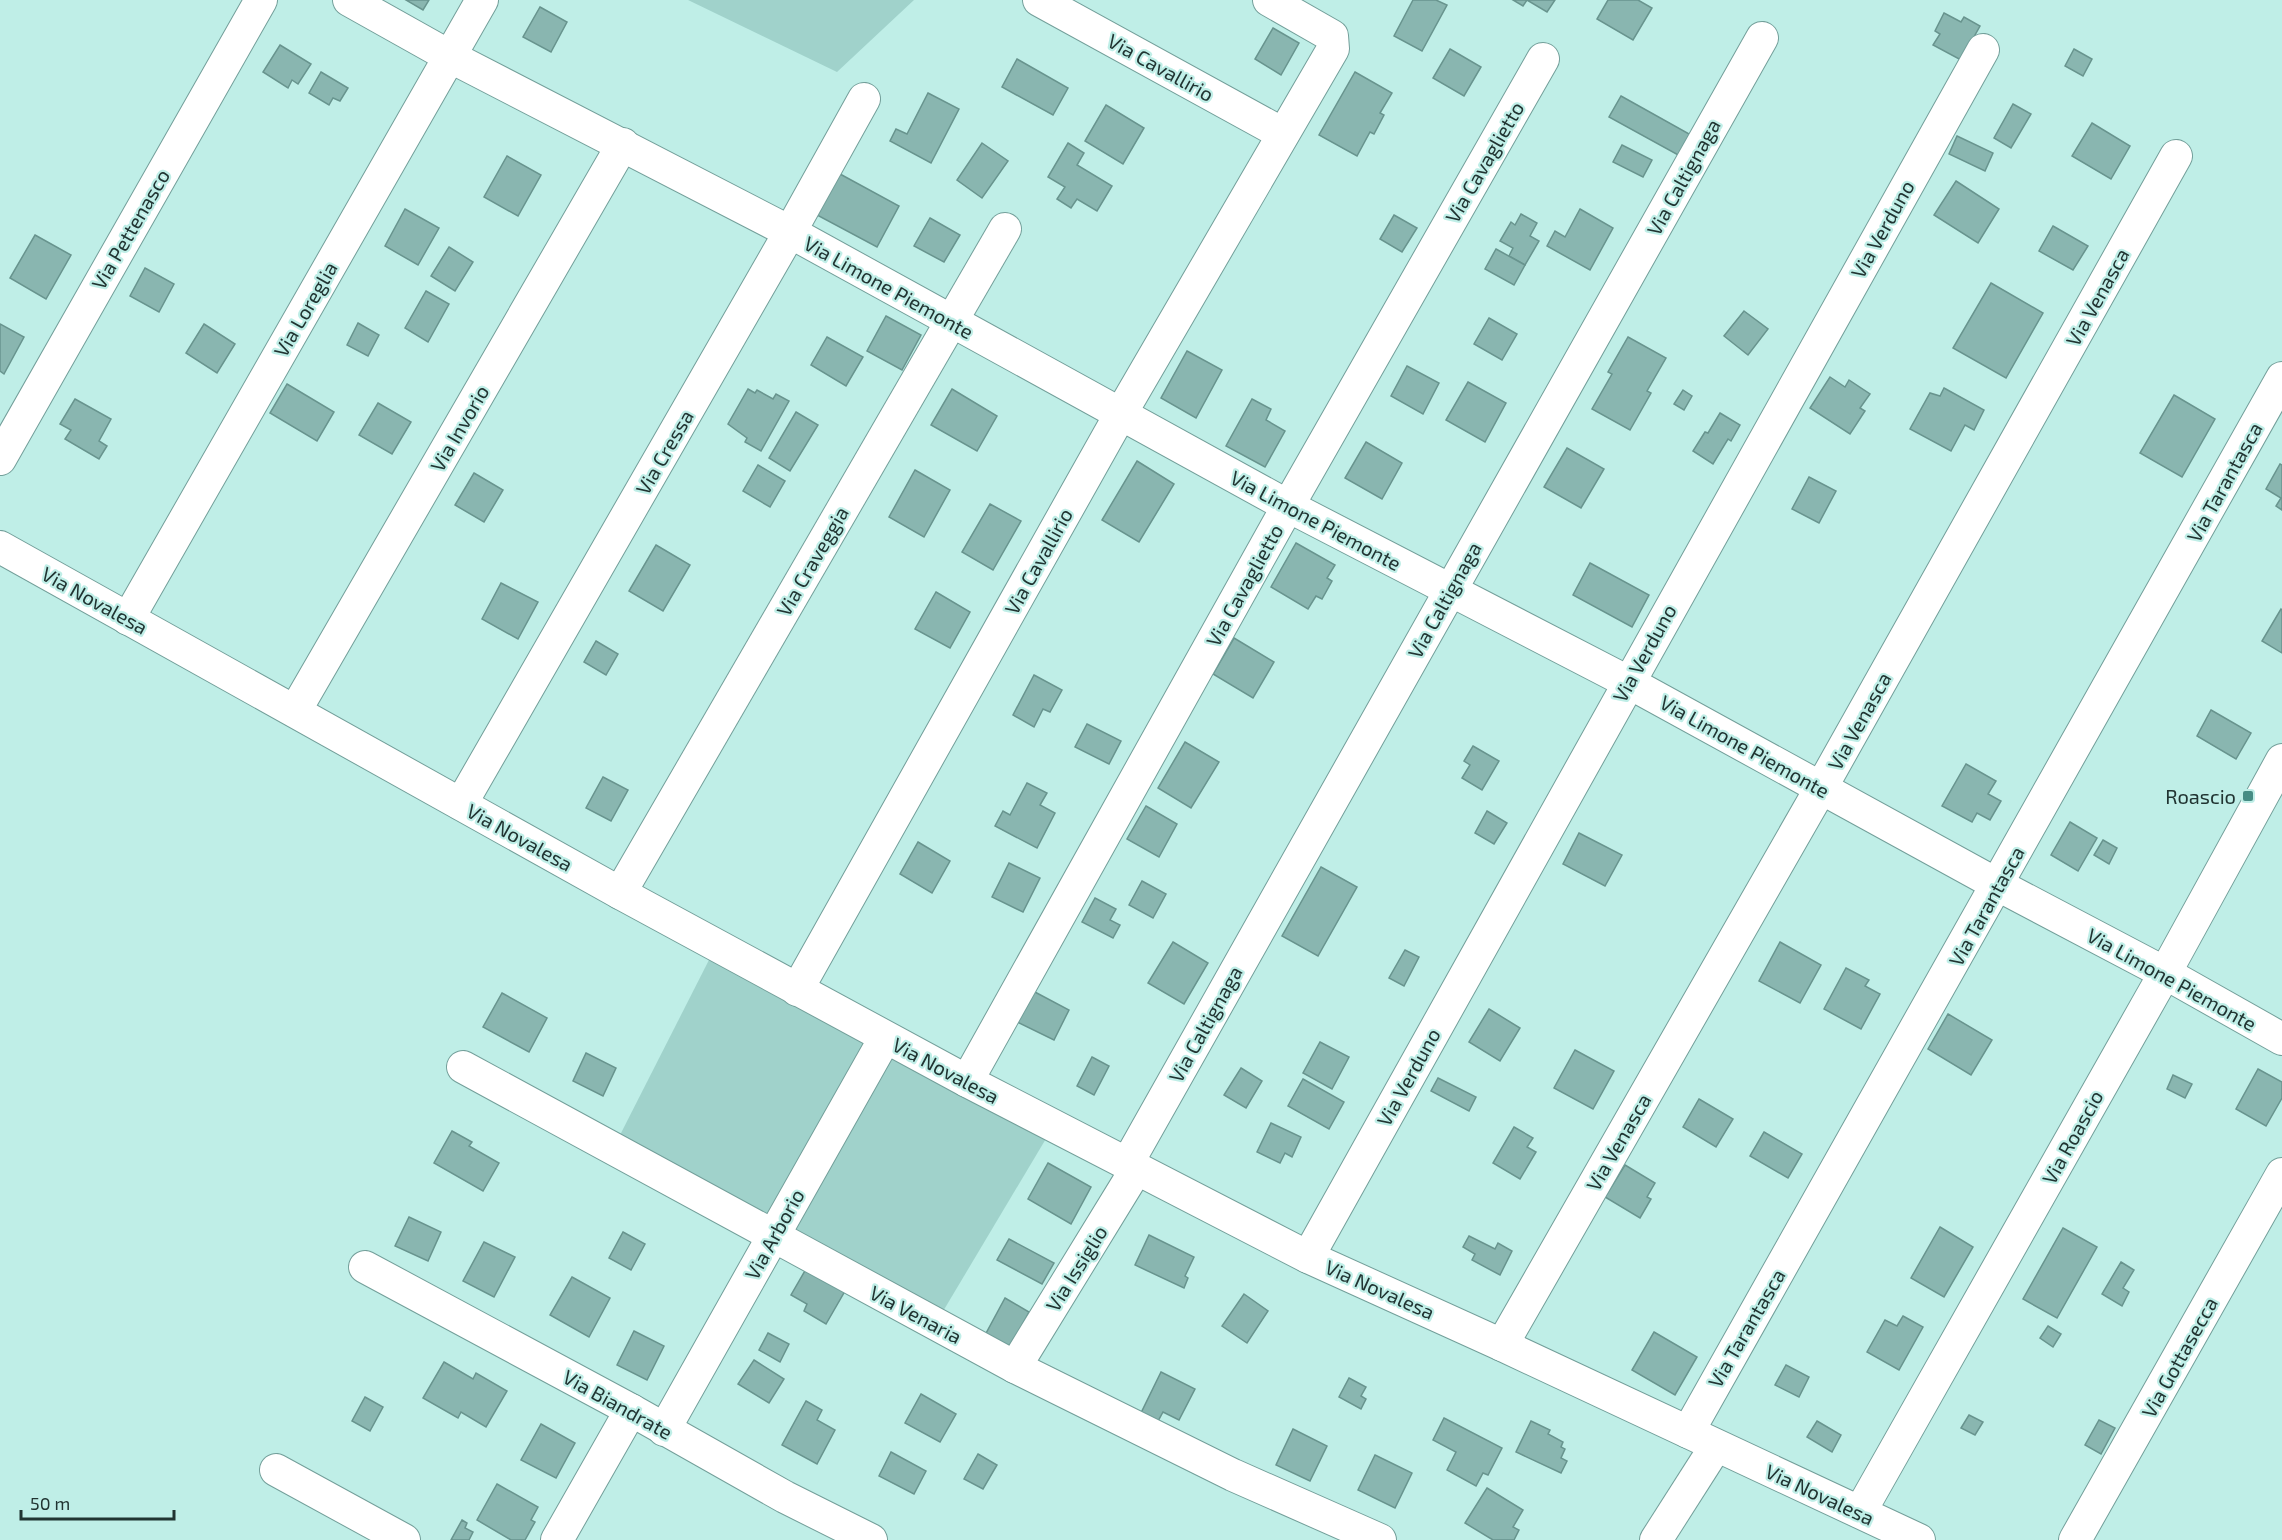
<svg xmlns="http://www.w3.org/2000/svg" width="2282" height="1540" font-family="'Exo 2',sans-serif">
<rect width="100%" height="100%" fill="#bfeee7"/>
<!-- green -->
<g fill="#a0d2cb">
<polygon points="688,0 914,0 837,72"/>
<polygon points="711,956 872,1046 767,1223 618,1139"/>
<polygon points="891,1056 1047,1137 939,1318 786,1230"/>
</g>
<!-- building -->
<g fill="#89b6b0" stroke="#68948e" stroke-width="1.5">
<polygon points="406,0 429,0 423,10"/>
<polygon points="1413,0 1436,0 1447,5 1422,51 1394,36"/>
<polygon points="1513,0 1555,0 1547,12 1527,0 1523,6"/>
<polygon points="1608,0 1638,0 1652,8 1633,40 1597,19"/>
<polygon points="540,7 567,22 551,52 523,37"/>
<polygon points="1944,13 1961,22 1964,17 1980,26 1961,60 1933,45 1940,34 1935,31"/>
<polygon points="1273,28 1299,43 1281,75 1255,59"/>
<polygon points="280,45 311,64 298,84 292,80 288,88 263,72"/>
<polygon points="1450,49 1481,67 1464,96 1433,78"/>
<polygon points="2074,49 2092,59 2083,76 2065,66"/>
<polygon points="1017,59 1068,88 1053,115 1002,87"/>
<polygon points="321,72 348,88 340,101 333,98 329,105 309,93"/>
<polygon points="1355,72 1392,93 1380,113 1384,115 1374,134 1370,132 1357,156 1319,135"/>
<polygon points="928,93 959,109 931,163 890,141 896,129 907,134"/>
<polygon points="1621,96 1691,135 1680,156 1609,117"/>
<polygon points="2013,104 2031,114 2011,148 1994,138"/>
<polygon points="1106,105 1144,128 1123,164 1085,141"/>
<polygon points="2092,123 2130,146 2111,179 2072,156"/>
<polygon points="1957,136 1993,153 1985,171 1949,154"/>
<polygon points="982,143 1008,161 982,198 957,180"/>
<polygon points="1068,143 1084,153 1077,165 1112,186 1097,211 1077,199 1071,208 1057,199 1065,187 1048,177"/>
<polygon points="1622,145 1652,160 1643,177 1613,162"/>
<polygon points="507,156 541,175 518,216 484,197"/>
<polygon points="840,174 899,206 877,247 817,215"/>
<polygon points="1956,181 1999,209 1978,243 1934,215"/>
<polygon points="405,209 439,228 418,265 385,246"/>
<polygon points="1580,209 1613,228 1590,270 1547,246 1555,231 1565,237"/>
<polygon points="1521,214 1537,223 1530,236 1539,241 1525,265 1509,256 1513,248 1500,241 1511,222 1515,225"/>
<polygon points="1394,215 1417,228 1402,252 1380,239"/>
<polygon points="930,218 960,235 944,262 914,246"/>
<polygon points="2053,226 2088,246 2073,270 2039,251"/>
<polygon points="35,235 71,255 46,299 10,278"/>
<polygon points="449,247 473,262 455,291 431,276"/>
<polygon points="1496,249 1525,265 1514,285 1485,269"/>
<polygon points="145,268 174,284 159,312 130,296"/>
<polygon points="1991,283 2043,313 2006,378 1953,348"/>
<polygon points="426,291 449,304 428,342 405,328"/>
<polygon points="1744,311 1768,329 1748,355 1724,336"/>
<polygon points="886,316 921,335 902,370 867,351"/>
<polygon points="1489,318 1517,334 1502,360 1474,344"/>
<polygon points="358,323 379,335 368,356 347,345"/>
<polygon points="0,324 24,337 4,374 0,371"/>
<polygon points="204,324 235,344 217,373 186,353"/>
<polygon points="827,337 863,357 846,386 811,365"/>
<polygon points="1628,337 1666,358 1647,391 1651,393 1630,430 1592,409 1612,374 1608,372"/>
<polygon points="1187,351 1222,370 1196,418 1161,398"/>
<polygon points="1407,366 1439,383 1423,414 1391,396"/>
<polygon points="1830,377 1845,387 1849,380 1870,394 1860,408 1865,411 1850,434 1810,408"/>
<polygon points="1468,382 1506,403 1485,442 1446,420"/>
<polygon points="287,384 334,412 317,441 270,413"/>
<polygon points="1944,388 1984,410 1974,430 1965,425 1951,451 1910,429 1930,393 1940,396"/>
<polygon points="748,389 755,393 757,390 773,399 776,394 789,401 761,451 745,442 747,438 728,424"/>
<polygon points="952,389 997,416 977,451 931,425"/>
<polygon points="1683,390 1692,396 1684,410 1674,404"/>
<polygon points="2174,395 2215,419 2182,477 2140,453"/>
<polygon points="75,399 111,419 99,441 107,446 99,459 65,439 71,430 60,424"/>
<polygon points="1252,399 1271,409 1266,420 1285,431 1265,467 1226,446"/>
<polygon points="378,403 411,422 392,454 359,435"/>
<polygon points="796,412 818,425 790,471 769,458"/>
<polygon points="1720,413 1740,425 1731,441 1728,439 1713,464 1693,451 1705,432 1708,433"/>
<polygon points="1366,442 1402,463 1382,499 1345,478"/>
<polygon points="1567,448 1604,469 1581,508 1544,487"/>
<polygon points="1137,461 1174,484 1139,542 1102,520"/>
<polygon points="2280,464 2282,465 2282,510 2276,506 2281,498 2266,489"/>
<polygon points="758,465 785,481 770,507 743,491"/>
<polygon points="915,470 950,490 924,537 889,517"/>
<polygon points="474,473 503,490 484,522 455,505"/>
<polygon points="1809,477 1836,491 1819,523 1792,509"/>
<polygon points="990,504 1021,521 993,570 962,552"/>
<polygon points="1296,543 1335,565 1327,578 1332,581 1322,599 1316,596 1308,609 1271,587"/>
<polygon points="656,545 690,565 663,611 629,591"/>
<polygon points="1590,563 1649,595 1632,627 1573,595"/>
<polygon points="501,583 538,602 518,639 482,619"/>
<polygon points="936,592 970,612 950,648 915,629"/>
<polygon points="2281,609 2282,610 2282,653 2262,641"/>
<polygon points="1234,638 1274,662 1253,698 1213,674"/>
<polygon points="596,641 618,654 606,675 584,662"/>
<polygon points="1034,675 1062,690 1050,712 1043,709 1034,727 1013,715"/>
<polygon points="2211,710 2251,733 2236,759 2197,736"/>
<polygon points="1087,724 1121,741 1109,764 1075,747"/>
<polygon points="1185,742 1219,762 1191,808 1158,788"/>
<polygon points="1473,746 1499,761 1482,790 1462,778 1470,765 1464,761"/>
<polygon points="1966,764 1996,781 1988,794 2001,801 1990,820 1977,813 1972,822 1942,806"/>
<polygon points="603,777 628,790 611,821 586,808"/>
<polygon points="1027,783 1047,793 1040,805 1055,813 1037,848 995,826 1003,811 1010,815"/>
<polygon points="1146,806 1177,824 1159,857 1127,839"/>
<polygon points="1487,811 1507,823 1494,844 1475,833"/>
<polygon points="2070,822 2097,838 2078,871 2051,855"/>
<polygon points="1579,833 1622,855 1605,886 1563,864"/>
<polygon points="2103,840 2117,848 2109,864 2094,855"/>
<polygon points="918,842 950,861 932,893 900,874"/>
<polygon points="1009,863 1040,878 1023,912 992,897"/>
<polygon points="1321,867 1357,887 1318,956 1282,936"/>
<polygon points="1142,881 1166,894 1153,918 1129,905"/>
<polygon points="1095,898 1116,909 1110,920 1120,925 1113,938 1082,922"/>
<polygon points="1173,942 1208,963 1184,1004 1148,983"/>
<polygon points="1780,942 1821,965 1800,1003 1759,981"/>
<polygon points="1405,950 1419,957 1404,986 1389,978"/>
<polygon points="1846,968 1869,980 1865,986 1880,994 1861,1029 1824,1009"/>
<polygon points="1033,991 1069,1010 1054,1040 1017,1022"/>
<polygon points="502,993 547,1018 529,1052 483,1027"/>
<polygon points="1489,1009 1520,1028 1500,1061 1469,1042"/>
<polygon points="1948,1014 1992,1040 1971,1075 1928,1049"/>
<polygon points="1320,1042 1349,1057 1332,1089 1303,1073"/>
<polygon points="1575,1050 1614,1071 1593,1109 1554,1088"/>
<polygon points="586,1053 616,1068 603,1096 573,1081"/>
<polygon points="1092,1057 1109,1066 1094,1095 1077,1086"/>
<polygon points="1241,1068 1262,1081 1246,1108 1224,1095"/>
<polygon points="2258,1069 2282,1082 2282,1098 2266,1126 2236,1109"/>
<polygon points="2173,1075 2192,1084 2185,1098 2167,1089"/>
<polygon points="1438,1078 1476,1097 1469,1111 1431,1091"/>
<polygon points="1303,1079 1344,1102 1329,1129 1288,1106"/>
<polygon points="1699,1099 1733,1119 1716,1147 1683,1127"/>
<polygon points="1271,1123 1301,1137 1292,1157 1285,1153 1280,1163 1257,1152"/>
<polygon points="1514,1127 1533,1138 1527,1147 1536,1152 1520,1179 1493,1163"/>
<polygon points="452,1131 472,1142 469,1146 499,1163 483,1191 434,1163"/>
<polygon points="1764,1132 1802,1154 1788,1178 1750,1156"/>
<polygon points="1048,1163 1091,1187 1071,1224 1028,1199"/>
<polygon points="1625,1165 1655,1183 1647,1197 1651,1199 1640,1218 1605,1197"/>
<polygon points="409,1217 441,1232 428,1261 395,1246"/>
<polygon points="1940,1227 1973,1247 1944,1297 1911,1278"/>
<polygon points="2063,1228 2097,1247 2057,1318 2023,1299"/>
<polygon points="623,1232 645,1244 631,1270 609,1258"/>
<polygon points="1149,1235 1194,1257 1185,1276 1188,1278 1184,1288 1135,1265"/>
<polygon points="1469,1236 1495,1249 1498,1243 1512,1251 1500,1275 1472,1260 1475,1254 1463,1247"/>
<polygon points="1009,1239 1054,1263 1042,1284 997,1260"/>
<polygon points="484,1242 515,1257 494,1297 463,1281"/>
<polygon points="2121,1262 2134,1270 2123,1288 2129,1292 2122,1306 2102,1294"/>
<polygon points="806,1269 845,1291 826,1324 804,1311 807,1304 791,1295"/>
<polygon points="572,1277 610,1298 589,1337 550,1315"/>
<polygon points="1244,1294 1268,1311 1247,1343 1222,1326"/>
<polygon points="1005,1298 1029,1312 1009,1351 984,1337"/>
<polygon points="1903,1316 1923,1327 1899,1370 1867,1352 1885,1320 1897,1326"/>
<polygon points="2048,1326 2061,1334 2053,1347 2040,1338"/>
<polygon points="634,1331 664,1346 647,1380 617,1365"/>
<polygon points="1654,1332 1697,1357 1675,1395 1632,1370"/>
<polygon points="768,1333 789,1344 780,1362 759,1350"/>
<polygon points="754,1360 784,1379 769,1403 738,1384"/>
<polygon points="444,1362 473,1379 476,1373 507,1391 486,1427 461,1412 458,1418 423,1398"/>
<polygon points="1786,1365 1809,1377 1799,1397 1775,1385"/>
<polygon points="1161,1372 1195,1389 1179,1420 1163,1412 1157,1423 1140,1415"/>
<polygon points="1349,1378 1366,1387 1361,1396 1366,1399 1361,1409 1339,1397"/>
<polygon points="921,1394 956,1414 940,1442 905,1423"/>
<polygon points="365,1397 383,1407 370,1431 352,1421"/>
<polygon points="806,1401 822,1410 817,1420 835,1430 817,1464 782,1445"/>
<polygon points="1969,1415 1983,1422 1975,1435 1961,1428"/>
<polygon points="1444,1418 1502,1448 1488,1475 1483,1473 1476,1486 1447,1470 1456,1452 1433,1440"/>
<polygon points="2099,1420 2115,1428 2101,1454 2085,1445"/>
<polygon points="1531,1421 1550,1430 1548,1434 1563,1442 1561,1447 1565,1449 1561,1458 1567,1461 1561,1473 1516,1452"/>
<polygon points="1817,1421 1841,1435 1832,1452 1807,1437"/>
<polygon points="541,1424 575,1443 556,1478 521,1460"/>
<polygon points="1293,1429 1327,1446 1310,1481 1276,1465"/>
<polygon points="891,1452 926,1471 914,1494 879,1476"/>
<polygon points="978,1454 997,1465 983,1489 964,1479"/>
<polygon points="1375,1455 1412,1473 1395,1508 1358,1490"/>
<polygon points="497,1484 538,1507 531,1520 535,1522 525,1540 511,1540 477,1520"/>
<polygon points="1487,1488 1523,1510 1513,1527 1519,1530 1514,1540 1493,1540 1465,1523"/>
<polygon points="462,1520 467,1523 465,1528 473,1532 469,1540 451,1540"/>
</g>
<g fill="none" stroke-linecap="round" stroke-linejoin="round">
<!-- minor casing -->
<g stroke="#739f9a" stroke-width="34">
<g id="minor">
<polyline points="349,0 449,56 790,232 1288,506 1628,682 1998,885 2165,973 2282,1039"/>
<polyline points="1039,0 1283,134"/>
<polyline points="0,459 261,0"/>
<polyline points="0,547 620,893 967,1081 1308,1257 1502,1345 1919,1540"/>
<polyline points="128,619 482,0"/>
<polyline points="295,711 623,144"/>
<polyline points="461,804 790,232 864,99"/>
<polyline points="620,893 1005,229"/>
<polyline points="797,990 1120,415 1333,49 1332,36 1269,0"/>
<polyline points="463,1067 1015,1367 1233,1475 1380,1540"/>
<polyline points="967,1081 1288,506 1543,59"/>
<polyline points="1127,1164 1762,38"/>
<polyline points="1308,1257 1983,50"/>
<polyline points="365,1267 631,1410 785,1497 871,1540"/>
<polyline points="1502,1345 1821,788 2176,156"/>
<polyline points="1015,1367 1137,1168"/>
<polyline points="664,1430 885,1038"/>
<polyline points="1688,1432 2282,378"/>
<polyline points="276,1470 404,1540"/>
<polyline points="1860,1512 2165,973 2282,760"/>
<polyline points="557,1540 631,1410"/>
<polyline points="1656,1540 1716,1446"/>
<polyline points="2075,1540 2282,1174"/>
</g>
</g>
<!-- minor -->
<use href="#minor" stroke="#fff" stroke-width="32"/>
</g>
<!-- markers -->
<rect fill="#468c84" stroke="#bfeee7" stroke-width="2" x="2242" y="790" width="12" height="12" rx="3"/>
<g text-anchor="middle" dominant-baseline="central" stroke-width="4.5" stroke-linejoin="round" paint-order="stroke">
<!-- street labels -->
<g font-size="20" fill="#213432" stroke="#bfeee7">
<text transform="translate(1161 67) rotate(29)">Via Cavallirio</text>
<text transform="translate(1484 162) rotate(-60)">Via Cavaglietto</text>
<text transform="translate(1683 177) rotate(-61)">Via Caltignaga</text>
<text transform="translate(130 229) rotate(-60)">Via Pettenasco</text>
<text transform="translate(1882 229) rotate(-61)">Via Verduno</text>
<text transform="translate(889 287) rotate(29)">Via Limone Piemonte</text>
<text transform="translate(2097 297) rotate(-61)">Via Venasca</text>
<text transform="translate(305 309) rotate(-60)">Via Loreglia</text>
<text transform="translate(459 428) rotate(-60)">Via Invorio</text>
<text transform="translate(664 452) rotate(-60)">Via Cressa</text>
<text transform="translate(2224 482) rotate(-61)">Via Tarantasca</text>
<text transform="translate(1316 520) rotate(28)">Via Limone Piemonte</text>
<text transform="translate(812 561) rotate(-60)">Via Craveggia</text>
<text transform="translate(1038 561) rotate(-61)">Via Cavallirio</text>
<text transform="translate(1244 585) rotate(-61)">Via Cavaglietto</text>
<text transform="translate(95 600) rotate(29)">Via Novalesa</text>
<text transform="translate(1444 600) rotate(-61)">Via Caltignaga</text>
<text transform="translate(1644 653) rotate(-61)">Via Verduno</text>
<text transform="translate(1859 721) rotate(-61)">Via Venasca</text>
<text transform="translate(1745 746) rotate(29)">Via Limone Piemonte</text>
<text transform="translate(520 837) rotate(29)">Via Novalesa</text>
<text transform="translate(1986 906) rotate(-61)">Via Tarantasca</text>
<text transform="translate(2172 979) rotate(29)">Via Limone Piemonte</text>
<text transform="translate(1205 1024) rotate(-61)">Via Caltignaga</text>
<text transform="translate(946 1070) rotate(28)">Via Novalesa</text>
<text transform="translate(1408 1077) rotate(-61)">Via Verduno</text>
<text transform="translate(2072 1137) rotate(-61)">Via Roascio</text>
<text transform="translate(1618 1142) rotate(-60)">Via Venasca</text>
<text transform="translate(774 1234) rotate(-61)">Via Arborio</text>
<text transform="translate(1076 1268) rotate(-58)">Via Issiglio</text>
<text transform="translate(1380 1289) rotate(24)">Via Novalesa</text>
<text transform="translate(916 1314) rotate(28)">Via Venaria</text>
<text transform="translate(1746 1328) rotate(-60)">Via Tarantasca</text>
<text transform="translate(2179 1357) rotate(-61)">Via Gottasecca</text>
<text transform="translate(618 1404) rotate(29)">Via Biandrate</text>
<text transform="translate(1820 1494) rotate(25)">Via Novalesa</text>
</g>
<!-- poi labels -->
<g font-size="20" fill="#213432" stroke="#bfeee7" text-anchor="end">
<text x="2236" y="796">Roascio</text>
</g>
</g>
<!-- scale -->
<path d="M21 1510v9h153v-9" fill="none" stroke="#213432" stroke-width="3"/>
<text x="30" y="1510" font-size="18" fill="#213432" stroke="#bfeee7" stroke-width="4.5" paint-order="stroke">50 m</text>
</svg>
